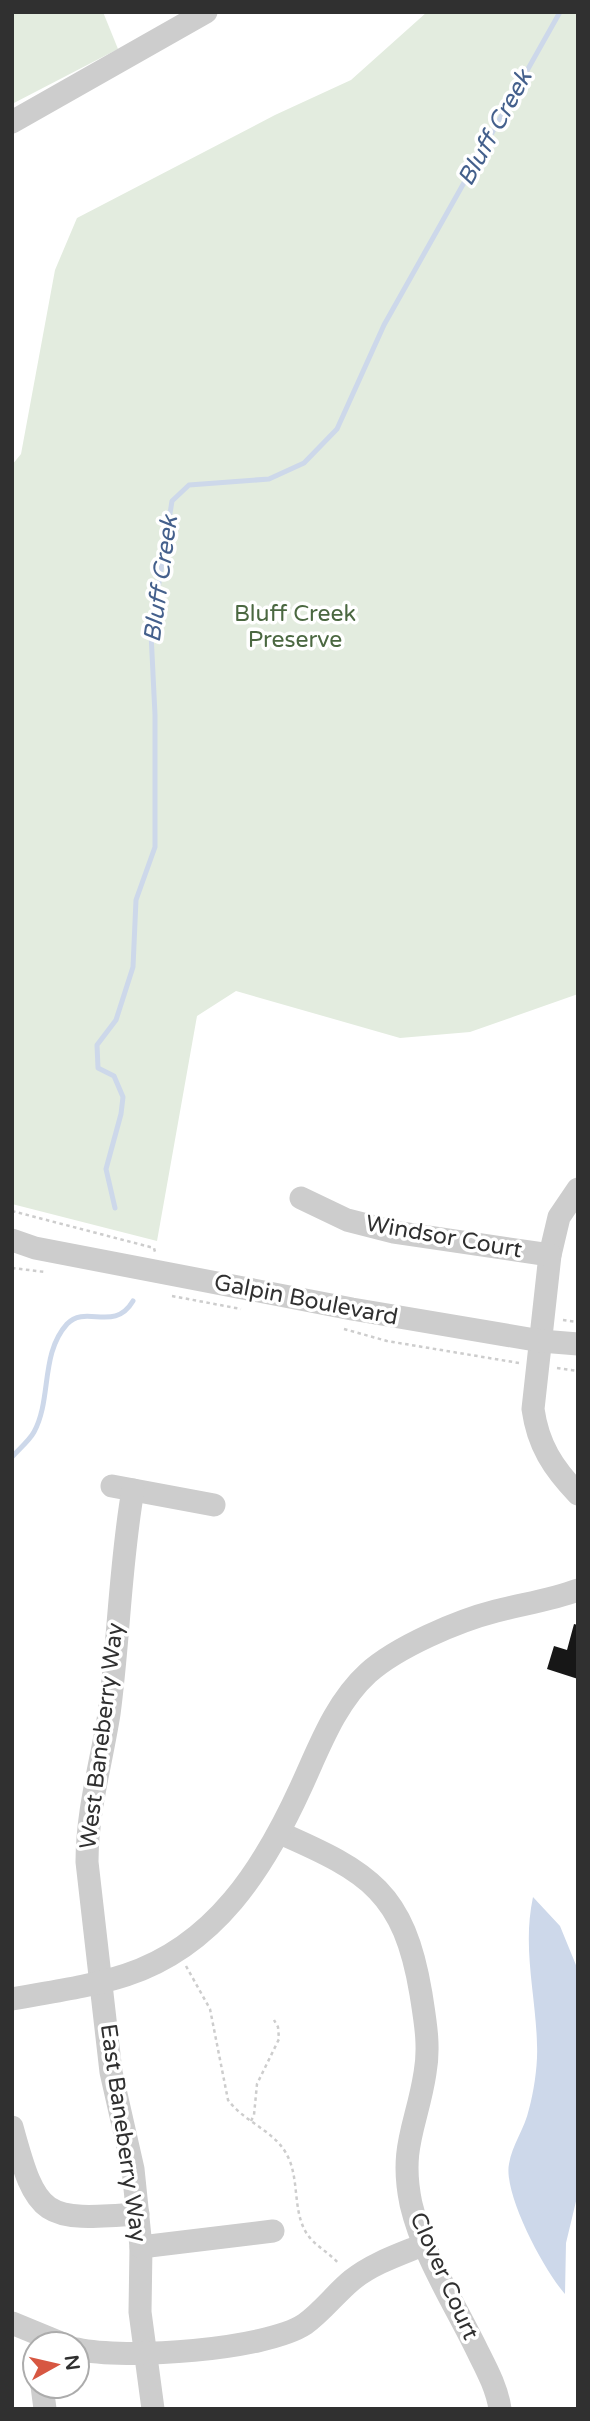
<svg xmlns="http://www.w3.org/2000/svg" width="590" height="2421" font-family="'Varela Round',sans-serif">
<rect width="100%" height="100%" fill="#fff"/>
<!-- green -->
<g fill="#e3ecdf">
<polygon points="12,12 103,12 118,49 12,104"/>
<polygon points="427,12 578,12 578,994 470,1032 400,1038 236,991 197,1016 157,1241 12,1204 12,465 21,454 55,270 77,218 275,115 351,80"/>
</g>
<!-- water -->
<path fill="#cdd8ea" d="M533,1897L560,1926L578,1970V2193L566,2243L565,2294C545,2272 503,2194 509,2164C512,2145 525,2128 529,2109C534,2091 538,2064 537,2045C536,1995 522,1948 533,1897Z"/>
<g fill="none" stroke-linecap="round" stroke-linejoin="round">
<!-- stream -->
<g stroke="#cdd8ea" stroke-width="5">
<polyline points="115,1208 106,1169 121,1114 123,1097 114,1076 98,1068 97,1045 116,1020 133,967 136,900 155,847 155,715 151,633 172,501 189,485 269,479 304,463 337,429 384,325 560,12"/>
<path d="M12,1457C19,1449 29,1441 34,1432C52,1399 40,1354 67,1324C86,1304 114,1333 133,1301"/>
</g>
</g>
<!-- building -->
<polygon fill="#171717" points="574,1624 578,1625 578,1679 547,1669 554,1646 567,1650"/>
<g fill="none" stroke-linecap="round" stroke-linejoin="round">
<!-- path -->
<g stroke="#cdcdcd" stroke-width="2.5" stroke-dasharray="3.5 3.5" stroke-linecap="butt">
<polyline points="12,1211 154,1248 155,1252"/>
<polyline points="12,1268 45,1272"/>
<polyline points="172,1296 241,1309"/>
<polyline points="563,1320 578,1322"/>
<polyline points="344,1329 387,1341 519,1363"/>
<polyline points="557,1368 578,1371"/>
<path d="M186,1966L210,2009L228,2100C244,2122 275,2131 287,2155C300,2179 292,2211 307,2234C315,2246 330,2253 339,2264"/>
<polyline points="251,2121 254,2115 257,2084 279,2039 278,2027 274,2020"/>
</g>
<!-- minor -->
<g stroke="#cdcdcd" stroke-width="23">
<polyline points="12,122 206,12"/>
<path d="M578,1189L559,1217L550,1255L533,1409C538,1445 553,1468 578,1494"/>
<polyline points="301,1198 347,1220 394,1232 550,1255"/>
<polyline points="12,1240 35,1248 352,1309 541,1341 578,1344"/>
<polyline points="112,1486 214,1505"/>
<path d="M133,1490C120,1564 119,1639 109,1714C101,1764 87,1811 87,1862L111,2072L133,2169L141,2247L140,2312L153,2409"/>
<path d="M280,1833C369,1872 404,1892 421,1994C425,2020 430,2046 425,2073C417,2125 399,2147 411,2204C423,2255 454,2303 477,2350C486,2368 497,2388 500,2409"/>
<path d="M12,1999C50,1992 89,1987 126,1975C215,1946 264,1868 301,1787C319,1748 335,1703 368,1673C397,1647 457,1621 496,1611C523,1604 551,1600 578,1590"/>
<path d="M12,2127C37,2219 43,2221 138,2214"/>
<polyline points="141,2247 273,2231"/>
<polyline points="12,2323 63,2344"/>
<path d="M77,2349C124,2360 266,2350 305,2324C323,2311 336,2293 352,2280C373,2263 401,2254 425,2244"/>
<polyline points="42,2386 45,2409"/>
</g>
</g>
<g text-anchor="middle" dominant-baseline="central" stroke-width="7" stroke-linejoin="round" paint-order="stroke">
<!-- park labels -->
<g font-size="23" fill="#4b6841" stroke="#fff">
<text x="295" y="614">Bluff Creek<tspan x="295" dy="26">Preserve</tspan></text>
</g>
<!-- street labels -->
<g font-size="23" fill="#303030" stroke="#fff">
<text transform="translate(444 1237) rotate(10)">Windsor Court</text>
<text transform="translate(306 1300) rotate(11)">Galpin Boulevard</text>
<text transform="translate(102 1736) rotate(-83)">West Baneberry Way</text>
<text transform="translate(123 2133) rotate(82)">East Baneberry Way</text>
<text transform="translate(444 2276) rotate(66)">Clover Court</text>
</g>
<!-- water labels -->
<g font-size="24" font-style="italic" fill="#44608c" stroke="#fff">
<text transform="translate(495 128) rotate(-61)">Bluff Creek</text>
<text transform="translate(161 579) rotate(-82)">Bluff Creek</text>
</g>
</g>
<!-- border -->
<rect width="590" height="2421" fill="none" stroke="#303030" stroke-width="28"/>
<!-- north arrow -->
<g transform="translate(56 2365) rotate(82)"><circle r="33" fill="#ffffff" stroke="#acacac" stroke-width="2"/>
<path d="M0-5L12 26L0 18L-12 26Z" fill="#d75742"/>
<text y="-10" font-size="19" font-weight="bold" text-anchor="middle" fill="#303030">N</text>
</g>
</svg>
